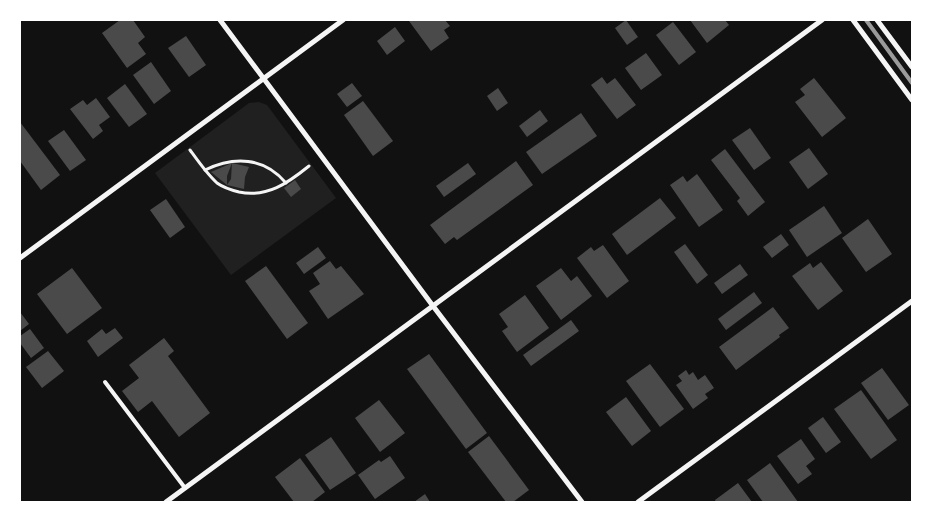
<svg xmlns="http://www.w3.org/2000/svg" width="932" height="522" font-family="'Public Sans',sans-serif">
<rect width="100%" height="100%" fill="#111"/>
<!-- green -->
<polygon fill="#202020" points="259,102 267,105 336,198 231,275 155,173 249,103"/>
<!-- building -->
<g fill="#4a4a4a">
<polygon points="120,20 133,20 145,37 138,43 146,54 127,68 102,33"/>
<polygon points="411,20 445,20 450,26 444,30 449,38 431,51 409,21"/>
<polygon points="626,20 638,37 627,45 615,28"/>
<polygon points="690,20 725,20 729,25 707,43"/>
<polygon points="673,22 696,52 679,65 656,35"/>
<polygon points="395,27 405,41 387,55 377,41"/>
<polygon points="186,36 206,65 189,77 168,48"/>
<polygon points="646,53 662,75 641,90 625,68"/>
<polygon points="151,62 171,91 154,104 133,75"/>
<polygon points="602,77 607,84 615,78 636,105 617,119 591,85"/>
<polygon points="814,78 846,118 822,137 795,102 805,95 800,89"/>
<polygon points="352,83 362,96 347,107 337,94"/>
<polygon points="125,84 147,114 129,127 107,98"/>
<polygon points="498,88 508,103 497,111 487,96"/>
<polygon points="96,98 110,117 99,125 103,131 93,139 70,109 83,100 87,105"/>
<polygon points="363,101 393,141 373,156 344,115"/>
<polygon points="540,110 548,121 527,137 519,126"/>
<polygon points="581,113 597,136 542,174 526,152"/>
<polygon points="20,122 60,175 41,190 20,161"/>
<polygon points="750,128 771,158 754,170 732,140"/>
<polygon points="64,130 86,160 70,171 48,141"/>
<polygon points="809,148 828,174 808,189 789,162"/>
<polygon points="725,149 765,202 748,216 737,201 740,198 711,160"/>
<polygon points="516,161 533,185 457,240 454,237 445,244 430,225"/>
<polygon points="232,163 227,176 227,185 211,172"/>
<polygon points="232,163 249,167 245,177 244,189 227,185 231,179"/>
<polygon points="468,163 476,174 444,197 436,186"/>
<polygon points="697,174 723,210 699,227 670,185 683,176 687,182"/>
<polygon points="295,180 301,189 291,197 284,188"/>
<polygon points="660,198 676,218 627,255 612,234"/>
<polygon points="166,199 185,227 170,238 150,210"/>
<polygon points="824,206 842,233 807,257 789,230"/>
<polygon points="868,219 892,254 866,272 842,238"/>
<polygon points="781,234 789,245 772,258 763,247"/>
<polygon points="685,244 708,275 697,284 674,252"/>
<polygon points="603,245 629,281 607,298 577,258 591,247 594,251"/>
<polygon points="318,247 326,258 304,274 296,263"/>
<polygon points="330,261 336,269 341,266 364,294 328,319 309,291 320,284 313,273"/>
<polygon points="821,262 843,291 818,310 792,276 810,263 813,268"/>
<polygon points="740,264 748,275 722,294 714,283"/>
<polygon points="266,266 308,323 287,339 245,281"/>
<polygon points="72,268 102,308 67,334 37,294"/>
<polygon points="561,268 571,281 577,276 592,296 561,320 536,286"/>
<polygon points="754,292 762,303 726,330 718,319"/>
<polygon points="525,295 549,328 517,352 502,331 508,327 499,314"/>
<polygon points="773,307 789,328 779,335 780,337 736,370 719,347"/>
<polygon points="20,312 29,324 20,331"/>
<polygon points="571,320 579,331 531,366 523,355"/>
<polygon points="115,328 123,338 98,357 87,341 102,329 106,334"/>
<polygon points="30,329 44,348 31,358 20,343 20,336"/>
<polygon points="164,338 174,351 168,356 210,413 179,437 152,401 138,412 122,391 139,378 129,365"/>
<polygon points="48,351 64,371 42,388 26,367"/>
<polygon points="429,354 487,433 466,449 407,369"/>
<polygon points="650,364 684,409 660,427 626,381"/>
<polygon points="882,368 909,405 888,420 861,383"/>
<polygon points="686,370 689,375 693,372 698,380 705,375 714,388 705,394 708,398 693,409 676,385 682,381 678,376"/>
<polygon points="861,390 897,440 871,459 834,409"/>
<polygon points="626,397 651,431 632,446 606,412"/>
<polygon points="379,400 405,433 380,452 355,418"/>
<polygon points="823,417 841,442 826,453 808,428"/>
<polygon points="489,436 529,490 513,502 506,502 468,452"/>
<polygon points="331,437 356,473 330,490 305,455"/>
<polygon points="801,439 815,459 806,466 812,474 798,484 777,456"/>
<polygon points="390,456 405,478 375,499 358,475 379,460 381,462"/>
<polygon points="300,458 325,492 312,502 294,502 275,477"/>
<polygon points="770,463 798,502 763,502 747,480"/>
<polygon points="738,483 752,502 716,502 715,500"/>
<polygon points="425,494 430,502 414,502"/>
</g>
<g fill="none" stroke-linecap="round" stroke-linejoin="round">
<!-- path -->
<g stroke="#f5f5f5" stroke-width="3">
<path d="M190,150C198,161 207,174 217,183C224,188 231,190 239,192C267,198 288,183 309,166"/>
<path d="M205,170C234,156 264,157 286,183"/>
</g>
<!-- service -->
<polyline stroke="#f5f5f5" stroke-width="4" points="105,382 185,488"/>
<!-- minor -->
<g stroke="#f5f5f5" stroke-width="5">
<polyline points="220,20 433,306 582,502"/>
<polyline points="853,20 912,100"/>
<polyline points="877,20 912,67"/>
<polyline points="20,258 343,20"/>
<polyline points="166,502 822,20"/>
<polyline points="638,502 912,301"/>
</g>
<!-- rail -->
<polyline stroke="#9a9a9a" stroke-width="4" points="866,20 912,83"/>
</g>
<!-- border -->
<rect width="932" height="522" fill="none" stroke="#ffffff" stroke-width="42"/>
</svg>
